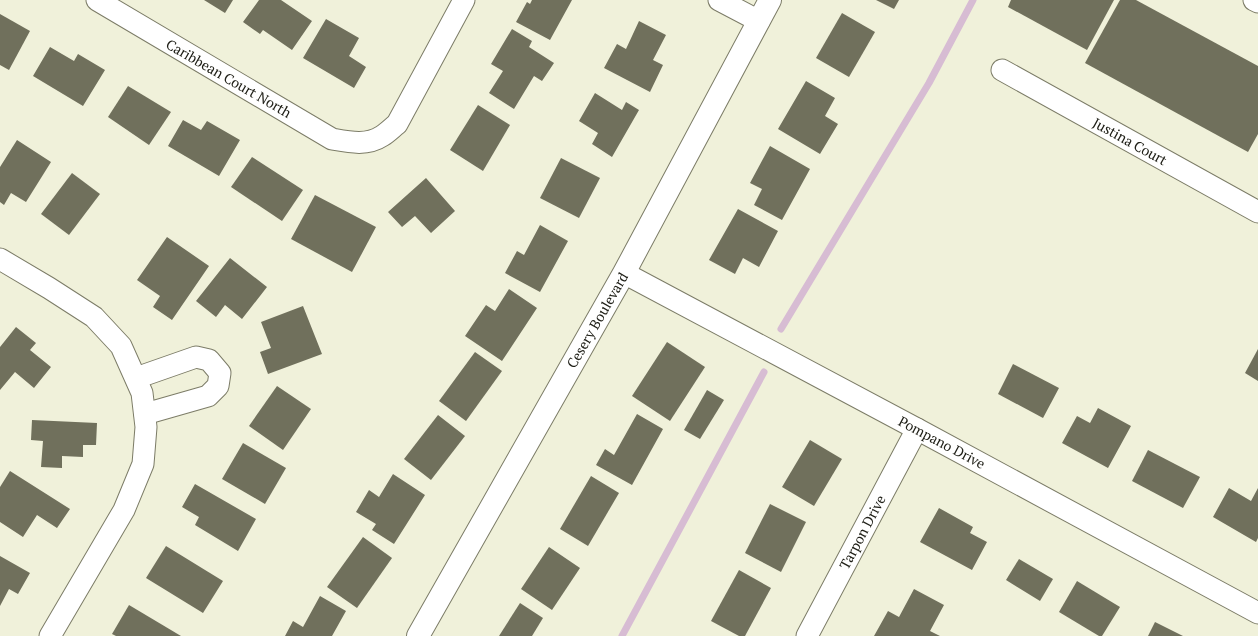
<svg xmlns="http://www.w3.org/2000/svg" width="1258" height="636" font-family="'PT Serif',serif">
<rect width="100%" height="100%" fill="#f0f1da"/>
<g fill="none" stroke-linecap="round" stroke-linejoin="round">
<!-- stream -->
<g stroke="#d7bcd3" stroke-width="7">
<polyline points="781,329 929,83 973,0"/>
<polyline points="622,636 764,372"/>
</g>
</g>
<!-- building -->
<g fill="#70705c">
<polygon points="204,0 233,0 225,13"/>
<polygon points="259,0 281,0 312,21 292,50 263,30 260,34 243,22"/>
<polygon points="532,0 572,0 550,40 516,22 527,2 530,4"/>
<polygon points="876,0 899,0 894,9"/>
<polygon points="1011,0 1114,0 1087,50 1008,7"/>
<polygon points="1120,0 1136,0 1258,66 1258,134 1248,152 1085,63"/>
<polygon points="842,13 875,32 849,77 816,58"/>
<polygon points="0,14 30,31 9,70 0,65"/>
<polygon points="326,19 359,38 349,56 366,67 354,88 303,58"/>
<polygon points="639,21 666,35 653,60 663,65 650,92 604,68 617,44 626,49"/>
<polygon points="512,29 532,41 529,47 554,63 542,81 534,76 514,109 489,93 503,71 491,64"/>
<polygon points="50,47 74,61 78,54 105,70 83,106 33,76"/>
<polygon points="806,81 835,98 825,116 838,124 820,154 778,129"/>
<polygon points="128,86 171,112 149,145 108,117"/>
<polygon points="595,93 622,110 626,102 639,110 612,157 592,144 598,133 579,121"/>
<polygon points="478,105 510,125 483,171 450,150"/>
<polygon points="183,120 201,130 207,121 240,140 219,176 168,146"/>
<polygon points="17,140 51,162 26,202 11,193 4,205 0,202 0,167"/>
<polygon points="770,146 810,169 782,220 754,205 762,189 750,183"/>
<polygon points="252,157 303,190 282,221 231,187"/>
<polygon points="561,158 600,178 579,218 540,198"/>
<polygon points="72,173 100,194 69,235 41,214"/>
<polygon points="426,178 455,211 431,233 415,216 402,227 388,212"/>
<polygon points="315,195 376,227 352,272 291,239"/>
<polygon points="738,209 778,231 759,267 743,258 735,274 709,260"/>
<polygon points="540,225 568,241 540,292 505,273 517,251 524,255"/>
<polygon points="167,237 209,266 172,320 153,307 160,296 137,280"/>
<polygon points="230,258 267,287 242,319 225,305 216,317 196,301"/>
<polygon points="509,289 537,308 502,361 465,336 486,305 495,311"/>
<polygon points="303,306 322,354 268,374 260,352 271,348 261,322"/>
<polygon points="16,327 36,343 30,350 51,367 34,388 15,372 0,390 0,347"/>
<polygon points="667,342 705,367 670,421 632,396"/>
<polygon points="1258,349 1258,381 1245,373"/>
<polygon points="475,352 502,371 466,421 439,401"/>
<polygon points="1013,364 1059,388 1043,418 998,394"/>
<polygon points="277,386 311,409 283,450 249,426"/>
<polygon points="707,390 724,400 700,439 684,430"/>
<polygon points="1098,408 1131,426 1108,468 1062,443 1077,416 1090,423"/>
<polygon points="637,414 663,429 632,485 596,465 605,449 614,455"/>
<polygon points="438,415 465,436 431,480 404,459"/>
<polygon points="32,420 97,423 96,445 83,445 83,457 62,456 62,468 41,467 43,441 31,440"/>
<polygon points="810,440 842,459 814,506 782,487"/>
<polygon points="243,443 286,468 265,504 222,479"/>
<polygon points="1148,450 1200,477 1183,508 1132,481"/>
<polygon points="10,471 70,509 57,528 37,515 23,537 0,522 0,487"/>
<polygon points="393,474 425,495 394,544 372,530 376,524 356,512 369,490 379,497"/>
<polygon points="591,476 619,493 588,546 560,529"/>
<polygon points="195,484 256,519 238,551 195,525 199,517 182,507"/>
<polygon points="1229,488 1251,501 1258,488 1258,538 1256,542 1213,517"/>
<polygon points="770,504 806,522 781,572 745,553"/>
<polygon points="939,508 973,527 970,533 987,542 972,570 920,542"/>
<polygon points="363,537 392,558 357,608 327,587"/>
<polygon points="166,546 223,581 203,613 146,578"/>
<polygon points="549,547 580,568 552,610 521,589"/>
<polygon points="0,556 30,573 18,594 9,589 0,606"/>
<polygon points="1019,559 1053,579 1040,601 1006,580"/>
<polygon points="739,570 771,588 745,636 739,636 711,621"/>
<polygon points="1077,581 1120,607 1102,636 1099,636 1059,612"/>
<polygon points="914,589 944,605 930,631 940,636 874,636 888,611 899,617"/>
<polygon points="320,596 346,611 332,636 285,636 293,621 303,627"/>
<polygon points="520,603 543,618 532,636 499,636"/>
<polygon points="129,605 181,636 116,636 112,634"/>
<polygon points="1155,622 1183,636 1148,636"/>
</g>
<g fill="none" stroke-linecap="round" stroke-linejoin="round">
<!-- street casing -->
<g stroke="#7c7c67" stroke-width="23">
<g id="street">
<path d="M97,0L332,139C349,142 367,146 382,136C387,133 392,128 397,124L464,0"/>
<polyline points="719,0 759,21"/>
<polyline points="1254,0 1258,2"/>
<polyline points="1002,70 1258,212"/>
<polyline points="0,259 49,288 94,317 121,346 142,393 146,427 143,464 124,510 50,636"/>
<polyline points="624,273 917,429 1258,613"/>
<polyline points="136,378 196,357 209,360 220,373 218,386 208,396 145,414"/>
<polyline points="807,636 917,429"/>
</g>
</g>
<!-- secondary casing -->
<g stroke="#7c7c67" stroke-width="24">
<polyline id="secondary" points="418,636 624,273 770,0"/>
</g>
<!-- street -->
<use href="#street" stroke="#fff" stroke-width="21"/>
<!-- secondary -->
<use href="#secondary" stroke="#fff" stroke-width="22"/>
</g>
<g text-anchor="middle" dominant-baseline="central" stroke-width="3" stroke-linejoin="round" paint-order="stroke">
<!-- street labels -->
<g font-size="14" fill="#202018" stroke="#fff">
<text transform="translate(229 78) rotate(30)">Caribbean Court North</text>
<text transform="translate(1130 141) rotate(29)">Justina Court</text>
<text transform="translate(597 320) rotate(-60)">Cesery Boulevard</text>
<text transform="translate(942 442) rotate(28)">Pompano Drive</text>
<text transform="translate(862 532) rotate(-62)">Tarpon Drive</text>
</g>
</g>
</svg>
